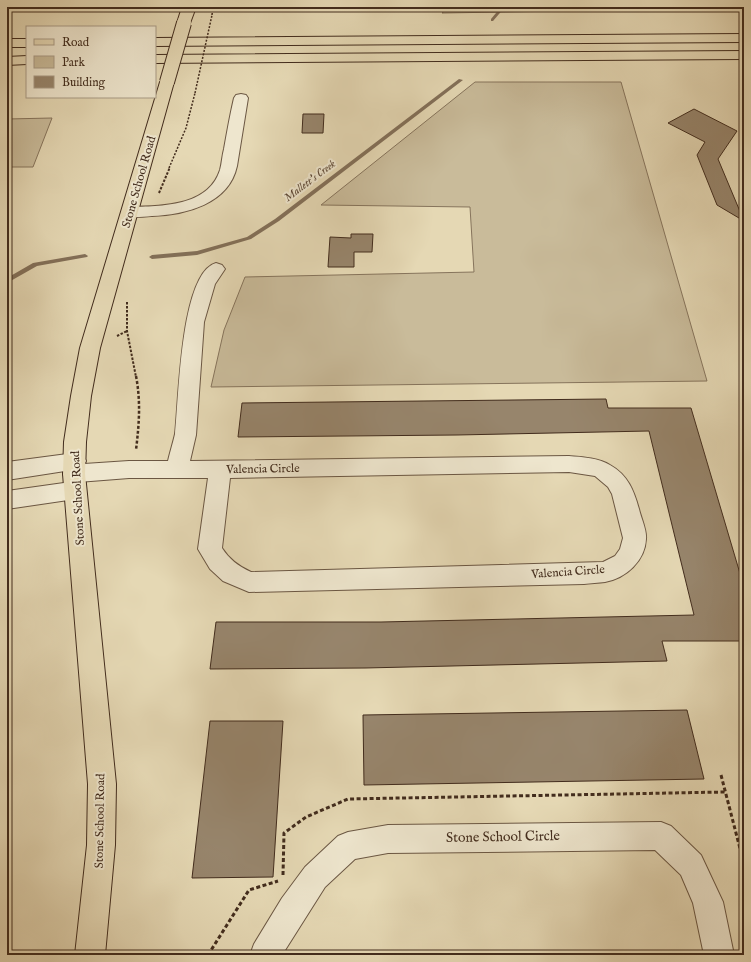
<svg xmlns="http://www.w3.org/2000/svg" width="751" height="962" font-family="'IM FELL English',serif">
<rect width="100%" height="100%" fill="#e5d8b4"/>
<filter id="stains"><feTurbulence type="fractalNoise" baseFrequency=".005" numOctaves="4"/><feColorMatrix values="0 0 0 0 .2 0 0 0 0 .09 0 0 0 0 .02 0 0 0 .5 -.17"/></filter>
<radialGradient id="worn" r=".72"><stop offset=".6" stop-color="#630" stop-opacity="0"/><stop offset="1" stop-color="#630" stop-opacity=".3"/></radialGradient>
<!-- green -->
<g fill="#c9bb9a" stroke="#86745c">
<polygon points="450,7 626,7 627,10 442,13"/>
<polygon points="475,82 621,82 707,381 211,387 224,330 245,277 474,272 470,207 321,205"/>
<polygon points="52,118 33,167 7,167 7,119"/>
</g>
<g fill="none" stroke-linecap="round" stroke-linejoin="round">
<!-- stream -->
<g fill="#837059" fill-rule="evenodd">
<polygon points="501,7 505,7 493,21 491,21 491,19"/>
<polygon points="459,79 463,80 279,221 251,239 197,255 152,259 149,257 152,255 197,251 247,237 275,219"/>
<polygon points="85,254 88,256 87,257 37,266 7,283 7,278 33,263"/>
</g>
</g>
<!-- building -->
<g fill="#97856c" stroke="#422c1d">
<polygon points="694,109 737,131 718,159 744,221 717,205 697,155 705,142 668,123"/>
<polygon points="303,114 324,114 323,133 302,133"/>
<polygon points="351,234 373,234 372,252 354,252 354,267 328,267 330,237 351,238"/>
<polygon points="606,399 608,408 691,408 744,587 744,641 662,641 667,661 365,668 210,669 216,622 381,622 694,615 649,431 457,435 238,437 242,403"/>
<polygon points="687,710 704,779 364,785 363,715"/>
<polygon points="210,721 283,721 273,877 192,878"/>
</g>
<g fill="none" stroke-linecap="round" stroke-linejoin="round">
<!-- minor casing -->
<g stroke="#6b5743" stroke-width="2">
<g id="minor">
<path d="M241,94L246,95L248,98L237,166C229,204 185,215 152,216C142,217 133,218 124,216L122,212L124,208L130,207C161,206 208,207 220,170C222,163 222,156 224,149C227,132 230,115 234,98L236,95Z"/>
<path d="M216,263L222,265L225,269L215,284L204,322L196,435L190,461L569,456C582,457 599,458 610,465C628,475 634,491 639,509C641,518 647,530 646,539C645,561 626,578 605,582C598,583 591,583 584,584L249,592L223,581L210,569L198,549L208,478H129L78,482L83,484L86,490L83,496L75,499L7,509V491L71,482L66,480L63,474L65,471L7,480V462L75,453L83,455L86,461L84,464L129,461H168C170,452 173,443 175,434C179,401 180,273 216,263ZM569,472L595,476L608,487L612,494L623,538L620,549L615,556L603,562L251,572C238,566 229,559 222,548L230,478Z"/>
<polygon points="661,822 671,826 701,855 723,902 734,955 704,955 693,903 681,875 655,850 388,853 355,859 325,887 282,955 250,955 254,944 282,898 305,867 338,836 348,832 388,825"/>
</g>
</g>
<!-- major casing -->
<g stroke="#422c1d" stroke-width="2">
<g id="major">
<polygon points="182,7 196,7 189,26 179,26 177,23"/>
<polygon points="167,78 172,79 174,82 100,348 91,396 86,442 85,474 116,784 115,845 105,955 75,955 87,845 88,784 63,474 64,442 71,396 80,348 160,82 162,79"/>
</g>
</g>
<!-- highway casing -->
<g stroke="#422c1d" stroke-width="2">
<g id="highway">
<polygon points="744,34 744,42 155,46 155,38"/>
<rect x="7" y="39" width="20" height="8"/>
<polygon points="744,51 744,59 155,63 155,55"/>
<polygon points="27,56 27,64 7,65 7,57"/>
</g>
</g>
<!-- path-far3 -->
<g stroke="#422c1d" stroke-width="1.5" stroke-dasharray="2 1.5" stroke-linecap="butt">
<polyline points="212,15 213,7"/>
<polyline points="169,168 186,128 195,93"/>
</g>
<!-- path-far2 -->
<g stroke="#422c1d" stroke-width="2" stroke-dasharray="2.5 1.5" stroke-linecap="butt">
<polyline points="159,193 170,167"/>
<polyline points="127,302 127,331 136,377"/>
<polyline points="117,336 127,331"/>
</g>
<!-- path-far1 -->
<path stroke="#422c1d" stroke-width="2.5" stroke-dasharray="3 2" stroke-linecap="butt" d="M136,376C141,402 139,425 136,450"/>
<!-- path -->
<g stroke="#422c1d" stroke-width="3" stroke-dasharray="4 2.5" stroke-linecap="butt">
<polyline points="721,775 744,864"/>
<polyline points="283,875 284,833 306,817 348,799 725,792"/>
<polyline points="208,955 249,890 278,881"/>
</g>
<!-- minor -->
<use href="#minor" fill="#eee6ce" fill-rule="evenodd"/>
<!-- major -->
<use href="#major" fill="#e5d8b4" fill-rule="evenodd"/>
<!-- highway -->
<use href="#highway" fill="#e5d8b4" fill-rule="evenodd"/>
<!-- major-bridge casing -->
<g stroke="#422c1d" stroke-width="16" stroke-linecap="butt">
<polyline id="major-bridge" points="167,82 184,23"/>
</g>
<!-- path-bridge -->
<polyline stroke="#422c1d" stroke-width="1.5" stroke-dasharray="2 1.5" stroke-linecap="butt" points="195,93 212,15"/>
<!-- major-bridge -->
<use href="#major-bridge" stroke="#e5d8b4" stroke-width="14"/>
</g>
<g text-anchor="middle" dominant-baseline="central" stroke-width="4" stroke-linejoin="round" paint-order="stroke">
<!-- far-water labels -->
<g font-size="11" font-style="italic" fill="#5d4836" stroke="#eee6ce">
<text transform="translate(310 181) rotate(-37)">Mallett's Creek</text>
</g>
<!-- street labels -->
<g font-size="12" fill="#422c1d" stroke="#eee6ce">
<text transform="translate(139 182) rotate(-74)">Stone School Road</text>
<text transform="translate(263 469) rotate(-1)">Valencia Circle</text>
<text transform="translate(78 498) rotate(-93)">Stone School Road</text>
<text transform="translate(568 572) rotate(-4)">Valencia Circle</text>
<text transform="translate(100 821) rotate(-89)">Stone School Road</text>
</g>
<!-- near-street labels -->
<g font-size="14" fill="#422c1d" stroke="#eee6ce">
<text transform="translate(503 837) rotate(-1)">Stone School Circle</text>
</g>
</g>
<!-- margin -->
<rect width="751" height="962" fill="none" stroke="#e5d8b4" stroke-width="24"/>
<rect x="8" y="8" width="735" height="946" fill="none" stroke="#422c1d" stroke-width="2"/>
<rect x="12" y="12" width="727" height="938" fill="none" stroke="#422c1d"/>
<!-- legend -->
<rect x="26" y="26" width="130" height="72" fill="#eee6ce" stroke="#a99c87"/>
<rect x="34" y="39" width="20" height="6" fill="#e5d8b4" stroke="#a99c87"/>
<text x="62" y="46" font-size="12" fill="#422c1d">Road</text>
<rect x="34" y="56" width="20" height="12" fill="#c9bb9a" stroke="#a99c87"/>
<text x="62" y="66" font-size="12" fill="#422c1d">Park</text>
<rect x="34" y="76" width="20" height="12" fill="#97856c" stroke="#a99c87"/>
<text x="62" y="86" font-size="12" fill="#422c1d">Building</text>
<rect width="100%" height="100%" filter="url(#stains)"/>
<rect width="100%" height="100%" fill="url(#worn)"/>
</svg>
